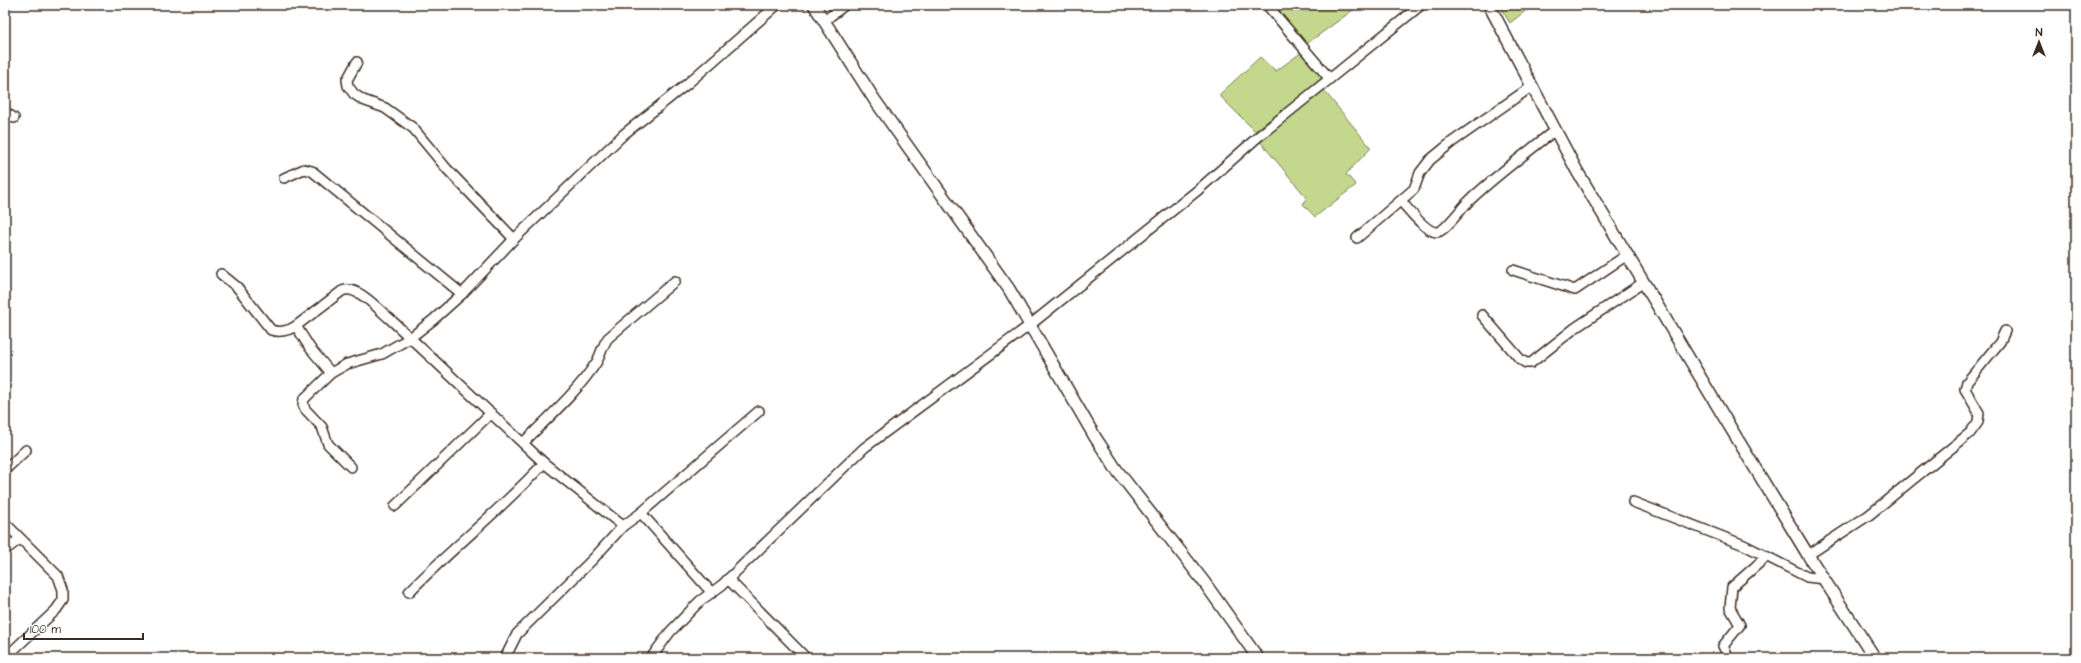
<svg xmlns="http://www.w3.org/2000/svg" width="2081" height="663" font-family="'Architects Daughter',sans-serif">
<rect width="100%" height="100%" fill="#fff"/>
<filter id="ink" filterUnits="userSpaceOnUse"><feTurbulence type="fractalNoise" baseFrequency=".025" numOctaves="2"/><feDisplacementMap in="SourceGraphic" scale="8" xChannelSelector="R" yChannelSelector="G"/><feConvolveMatrix kernelMatrix="1 2 1 2 8 2 1 2 1" color-interpolation-filters="sRGB"/></filter>
<g filter="url(#ink)">
<!-- green -->
<g fill="#c3d78d" stroke="#7f8056">
<polygon points="1282,5 1360,5 1305,45 1276,9"/>
<polygon points="1499,5 1533,5 1510,23"/>
<polygon points="1302,52 1325,77 1255,131 1219,95 1260,57 1276,71"/>
<polygon points="1322,88 1371,148 1346,174 1356,185 1315,217 1303,204 1307,198 1258,139"/>
</g>
<g fill="none" stroke-linecap="round" stroke-linejoin="round">
<!-- minor casing -->
<g stroke="#3b2a1e" stroke-width="12">
<g id="minor">
<polyline points="1267,5 1329,78"/>
<polyline points="824,21 845,5"/>
<polyline points="357,62 347,80 348,86 354,94 363,100 385,108 413,128 447,169 514,239"/>
<polyline points="5,112 14,118"/>
<polyline points="284,178 304,169 312,171 462,294"/>
<path d="M1401,201C1407,208 1427,233 1437,232C1444,232 1461,209 1467,203C1492,178 1527,153 1555,130"/>
<polyline points="1357,238 1414,189 1420,173 1430,160 1452,142 1531,87"/>
<polyline points="1513,270 1575,290 1627,255"/>
<path d="M221,274L237,287L271,330C281,333 288,331 296,326L342,291C356,284 378,309 389,318L544,463L623,526L641,513L712,593"/>
<polyline points="1482,315 1520,359 1526,363 1531,363 1575,328 1644,282"/>
<polyline points="296,326 310,348 331,373 347,364 382,354 410,338 433,320 462,294 514,239 624,134 687,84 777,5"/>
<polyline points="331,373 304,399 303,404 305,409 322,427 328,444 351,467"/>
<path d="M523,443C548,418 577,392 596,363C601,355 602,346 608,338L675,281"/>
<polyline points="5,470 26,450"/>
<polyline points="1633,502 1744,545 1807,577 1824,579"/>
<polyline points="395,506 491,413"/>
<polyline points="641,513 759,411"/>
<polyline points="5,523 58,576 63,590 63,600 56,610 5,658"/>
<polyline points="5,550 20,539"/>
<polyline points="1808,555 1869,515 1970,433 1978,422 1979,413 1965,389 1967,382 2000,342 2005,331"/>
<polyline points="728,579 806,658"/>
<path d="M409,592C453,547 502,509 544,463"/>
<polyline points="1726,652 1723,646 1740,625 1730,608 1732,587 1766,557"/>
<polyline points="505,658 517,634 593,559 623,526"/>
<polyline points="651,658 670,632 700,601 722,585 864,448 1030,325 1198,190 1259,136 1421,5"/>
</g>
</g>
<!-- tertiary casing -->
<g stroke="#3b2a1e" stroke-width="14">
<g id="tertiary">
<polyline points="814,5 874,99 1009,289 1095,437 1116,469 1204,582 1258,658"/>
<polyline points="1489,5 1577,171 1727,422 1808,555 1875,658"/>
</g>
</g>
<!-- minor -->
<use href="#minor" stroke="#fff" stroke-width="9"/>
<!-- tertiary -->
<use href="#tertiary" stroke="#fff" stroke-width="11"/>
</g>
</g>
<!-- margin -->
<rect width="2081" height="663" fill="none" stroke="#fff" stroke-width="20"/>
<rect x="10" y="10" width="2061" height="643" fill="none" stroke="#3b2a1e" stroke-width="1.5" filter="url(#ink)"/>
<!-- north arrow -->
<g transform="translate(2039 42)" stroke="#ffffff" stroke-width="3" paint-order="stroke">
<path d="M0-3L7 15L0 10L-7 15Z" fill="#3b2a1e"/>
<text y="-6" font-size="11" font-weight="bold" text-anchor="middle" fill="#3b2a1e">N</text>
</g>
<!-- scale -->
<path d="M24 633v6h119v-6" fill="none" stroke="#3b2a1e" stroke-width="2"/>
<text x="30" y="633" font-size="12" fill="#3b2a1e" stroke="#ffffff" stroke-width="3" paint-order="stroke">100 m</text>
</svg>
